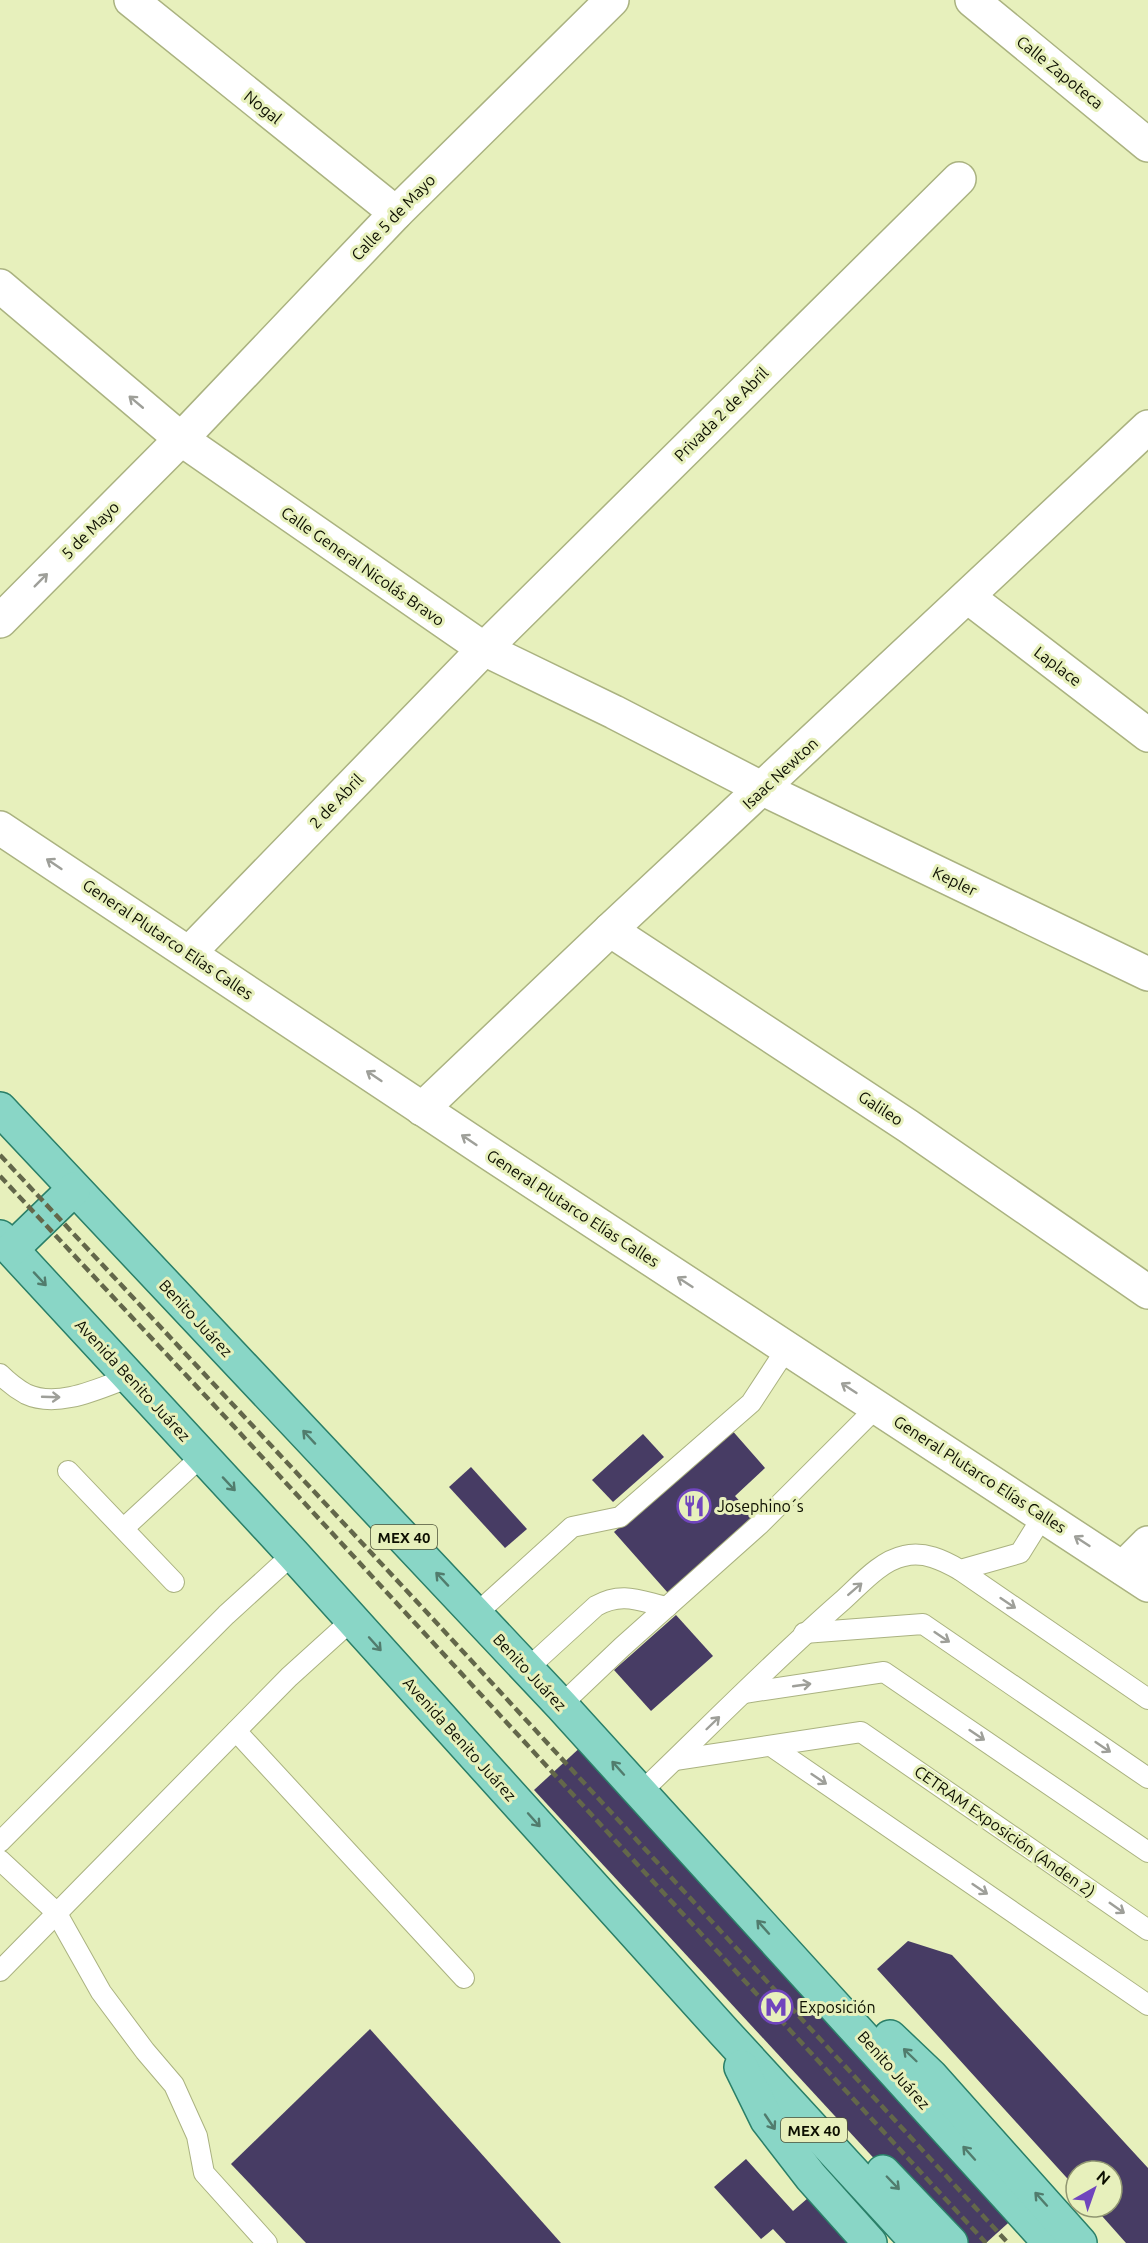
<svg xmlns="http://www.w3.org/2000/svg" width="1148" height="2243" font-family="Ubuntu,sans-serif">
<rect width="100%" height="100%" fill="#e7f0bc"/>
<!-- building -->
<g fill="#473c64">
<polygon points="730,1428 765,1468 735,1496 753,1516 668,1593 614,1532"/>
<polygon points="643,1434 664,1457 613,1502 592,1480"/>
<polygon points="471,1467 527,1529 505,1548 449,1487"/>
<polygon points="676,1615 713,1656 651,1711 614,1670"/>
<polygon points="584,1744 1017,2215 986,2243 952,2243 534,1790"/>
<polygon points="908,1941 952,1955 1148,2168 1148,2243 1126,2243 1094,2207 1112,2207 1112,2171 1076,2171 1076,2188 877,1969"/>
<polygon points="370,2029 561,2243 306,2243 231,2164"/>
<polygon points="746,2159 793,2211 816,2191 864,2243 786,2243 773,2229 761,2239 714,2187"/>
</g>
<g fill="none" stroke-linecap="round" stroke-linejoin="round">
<!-- lane casing -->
<g stroke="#aab280" stroke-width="22">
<g id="lane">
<path d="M0,1374C7,1381 17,1389 26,1394C58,1409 100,1388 130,1377"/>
<polyline points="68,1471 174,1582"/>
<polyline points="124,1528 202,1456"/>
<polyline points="960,1570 1148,1699"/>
<polyline points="476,1614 572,1527 620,1517 751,1403 787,1348"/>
<polyline points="804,1633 923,1624 1148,1778"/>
<path d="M527,1669L596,1606C622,1591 640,1601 667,1607"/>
<polyline points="744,1693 884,1672 1148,1852"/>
<polyline points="561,1705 622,1647 760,1524 877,1407"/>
<polyline points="236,1731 464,1978"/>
<polyline points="771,1746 1148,2005"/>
<polyline points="675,1760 861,1732 1148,1930"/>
<path d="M640,1793C707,1729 772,1662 842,1601C860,1585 880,1561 904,1556C924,1551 943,1560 960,1570L1020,1553L1043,1516"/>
<polyline points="0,1842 226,1615 293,1554"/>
<polyline points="0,1860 56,1912 101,1992 145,2051 174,2085 197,2136 204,2173 267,2243"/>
<polyline points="0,1971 289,1677 352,1620"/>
</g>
</g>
<!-- street casing -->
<g stroke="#aab280" stroke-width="36">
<g id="street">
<polyline points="131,0 396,213"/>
<polyline points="972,0 1148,145"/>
<polyline points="0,286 181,439 484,649 614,712 763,789 1148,974"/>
<polyline points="968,597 1148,735"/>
<polyline points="610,930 908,1126 1148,1292"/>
<polyline points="189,953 484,649 959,179"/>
<polyline points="422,1109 610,930 1148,427"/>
<polyline points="1123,1568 1148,1543"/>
</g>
</g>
<!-- secondary casing -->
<g stroke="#aab280" stroke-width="36">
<g id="secondary">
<polyline points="0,621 181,439 396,213 612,0"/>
<polyline points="0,828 489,1153 1148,1585"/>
</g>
</g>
<!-- primary casing -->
<g stroke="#2a7f68" stroke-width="36">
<g id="primary">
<polyline points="0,1109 561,1705 1050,2243"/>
<polyline points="0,1237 293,1554 725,2033 918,2243"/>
<polyline points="12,1249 74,1189"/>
<polyline points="890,2037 931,2076 1080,2243"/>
<polyline points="741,2067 767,2120 811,2177 870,2243"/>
<polyline points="883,2172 951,2243"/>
</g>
</g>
<!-- lane -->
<use href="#lane" stroke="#fff" stroke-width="20"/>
<!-- street -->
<use href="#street" stroke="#fff" stroke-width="33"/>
<!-- secondary -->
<use href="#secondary" stroke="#fff" stroke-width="33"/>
<!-- primary -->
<use href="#primary" stroke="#89d6c6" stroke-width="33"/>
<!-- rail -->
<g stroke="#63674a" stroke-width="4.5" stroke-dasharray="9 4.5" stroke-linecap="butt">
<polyline points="0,1155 433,1619 1008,2243"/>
<polyline points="0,1176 228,1420 986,2243"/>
</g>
</g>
<!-- one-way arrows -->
<defs><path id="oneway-shaft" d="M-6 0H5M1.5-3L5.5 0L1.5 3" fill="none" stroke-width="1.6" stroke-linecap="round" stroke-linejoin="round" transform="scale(1.5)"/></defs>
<g stroke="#9e9f99">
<use href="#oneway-shaft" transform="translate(136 402) rotate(-140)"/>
<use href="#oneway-shaft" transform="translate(41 580) rotate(-45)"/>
<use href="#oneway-shaft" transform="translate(54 864) rotate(-146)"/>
<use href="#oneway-shaft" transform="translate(374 1076) rotate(-146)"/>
<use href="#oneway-shaft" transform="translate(469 1140) rotate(-146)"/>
<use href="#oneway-shaft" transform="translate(685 1282) rotate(-147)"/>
<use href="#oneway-shaft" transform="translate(849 1388) rotate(-147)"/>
<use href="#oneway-shaft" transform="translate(51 1397) rotate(2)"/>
<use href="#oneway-shaft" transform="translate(1082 1541) rotate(-147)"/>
<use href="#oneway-shaft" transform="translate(855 1589) rotate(-41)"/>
<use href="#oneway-shaft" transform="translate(1008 1603) rotate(34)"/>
<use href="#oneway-shaft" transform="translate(942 1637) rotate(34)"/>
<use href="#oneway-shaft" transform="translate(802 1685) rotate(-8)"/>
<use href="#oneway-shaft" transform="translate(713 1723) rotate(-44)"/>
<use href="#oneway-shaft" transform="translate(977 1735) rotate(34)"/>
<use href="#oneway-shaft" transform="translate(1103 1747) rotate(34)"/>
<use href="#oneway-shaft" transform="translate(819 1779) rotate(34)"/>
<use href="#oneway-shaft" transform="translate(980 1889) rotate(34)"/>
<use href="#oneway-shaft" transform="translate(1117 1908) rotate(35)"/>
</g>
<g stroke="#517c6d">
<use href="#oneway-shaft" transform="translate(40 1279) rotate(47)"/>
<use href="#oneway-shaft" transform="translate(309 1437) rotate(-133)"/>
<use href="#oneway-shaft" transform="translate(229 1484) rotate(47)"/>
<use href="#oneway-shaft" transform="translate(442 1579) rotate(-133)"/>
<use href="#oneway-shaft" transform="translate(375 1644) rotate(48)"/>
<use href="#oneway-shaft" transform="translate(618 1768) rotate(-132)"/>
<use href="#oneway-shaft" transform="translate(534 1820) rotate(48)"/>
<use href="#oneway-shaft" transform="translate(763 1927) rotate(-132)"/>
<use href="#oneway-shaft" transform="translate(910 2055) rotate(-136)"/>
<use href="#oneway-shaft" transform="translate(770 2122) rotate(56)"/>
<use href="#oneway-shaft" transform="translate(969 2153) rotate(-132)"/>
<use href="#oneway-shaft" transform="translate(893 2183) rotate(46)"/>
<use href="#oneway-shaft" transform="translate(1041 2199) rotate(-132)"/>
</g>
<!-- icons -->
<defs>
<g id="restaurant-ring" transform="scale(1.725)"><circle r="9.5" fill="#e7f0bc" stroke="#7045bd" stroke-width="1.5"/><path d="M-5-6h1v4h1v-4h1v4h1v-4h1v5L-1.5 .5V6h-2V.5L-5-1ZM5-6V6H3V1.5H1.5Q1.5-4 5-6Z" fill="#7045bd"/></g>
<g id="metro-ring" transform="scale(1.725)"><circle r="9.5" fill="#e7f0bc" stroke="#7045bd" stroke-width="1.5"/><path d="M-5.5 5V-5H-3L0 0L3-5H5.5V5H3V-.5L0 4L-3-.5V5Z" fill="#7045bd"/></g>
</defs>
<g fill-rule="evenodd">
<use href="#restaurant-ring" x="694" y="1506"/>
<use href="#metro-ring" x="776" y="2007"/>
</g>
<g text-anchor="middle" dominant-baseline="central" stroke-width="6" stroke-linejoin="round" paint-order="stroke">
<!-- shield labels -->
<g fill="#e7f0bc" stroke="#4e5239" stroke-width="1.5">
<rect x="371" y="1525" width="66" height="24" rx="4.5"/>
<rect x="781" y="2118" width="66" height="24" rx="4.5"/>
</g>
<g font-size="15" font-weight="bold" fill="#0d0f01">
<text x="404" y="1537">MEX 40</text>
<text x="814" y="2130">MEX 40</text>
</g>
<!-- street labels -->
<g font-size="16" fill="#0d0f01" stroke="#e7f0bc">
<text transform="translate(1060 72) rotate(39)">Calle Zapoteca</text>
<text transform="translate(263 107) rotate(39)">Nogal</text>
<text transform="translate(393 217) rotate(-46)">Calle 5 de Mayo</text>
<text transform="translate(721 414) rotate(-45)">Privada 2 de Abril</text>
<text transform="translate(90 530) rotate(-45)">5 de Mayo</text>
<text transform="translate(363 566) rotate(35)">Calle General Nicolás Bravo</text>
<text transform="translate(1058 666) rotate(37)">Laplace</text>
<text transform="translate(780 773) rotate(-43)">Isaac Newton</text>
<text transform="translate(336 801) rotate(-46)">2 de Abril</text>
<text transform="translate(955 881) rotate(26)">Kepler</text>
<text transform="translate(168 939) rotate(34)">General Plutarco Elías Calles</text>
<text transform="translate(881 1108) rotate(33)">Galileo</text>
<text transform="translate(573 1208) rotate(33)">General Plutarco Elías Calles</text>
<text transform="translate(196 1318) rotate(47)">Benito Juárez</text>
<text transform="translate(133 1380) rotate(47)">Avenida Benito Juárez</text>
<text transform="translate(980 1474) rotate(33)">General Plutarco Elías Calles</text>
<text transform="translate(530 1672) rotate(47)">Benito Juárez</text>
<text transform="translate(460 1739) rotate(48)">Avenida Benito Juárez</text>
<text transform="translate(1005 1831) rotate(35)">CETRAM Exposición (Anden 2)</text>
<text transform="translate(894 2070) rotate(48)">Benito Juárez</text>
</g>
<!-- poi labels -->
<g font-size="16" fill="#0d0f01" stroke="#e7f0bc" text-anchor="start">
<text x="717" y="1506">Josephino´s</text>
<text x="799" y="2007">Exposición</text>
</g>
</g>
<!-- north arrow -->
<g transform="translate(1094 2189) rotate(40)"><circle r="28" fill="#e7f0bc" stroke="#909671" stroke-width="1.5"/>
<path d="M0-4.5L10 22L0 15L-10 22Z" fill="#7045bd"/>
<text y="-9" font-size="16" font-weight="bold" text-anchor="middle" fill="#0d0f01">N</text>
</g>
</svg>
